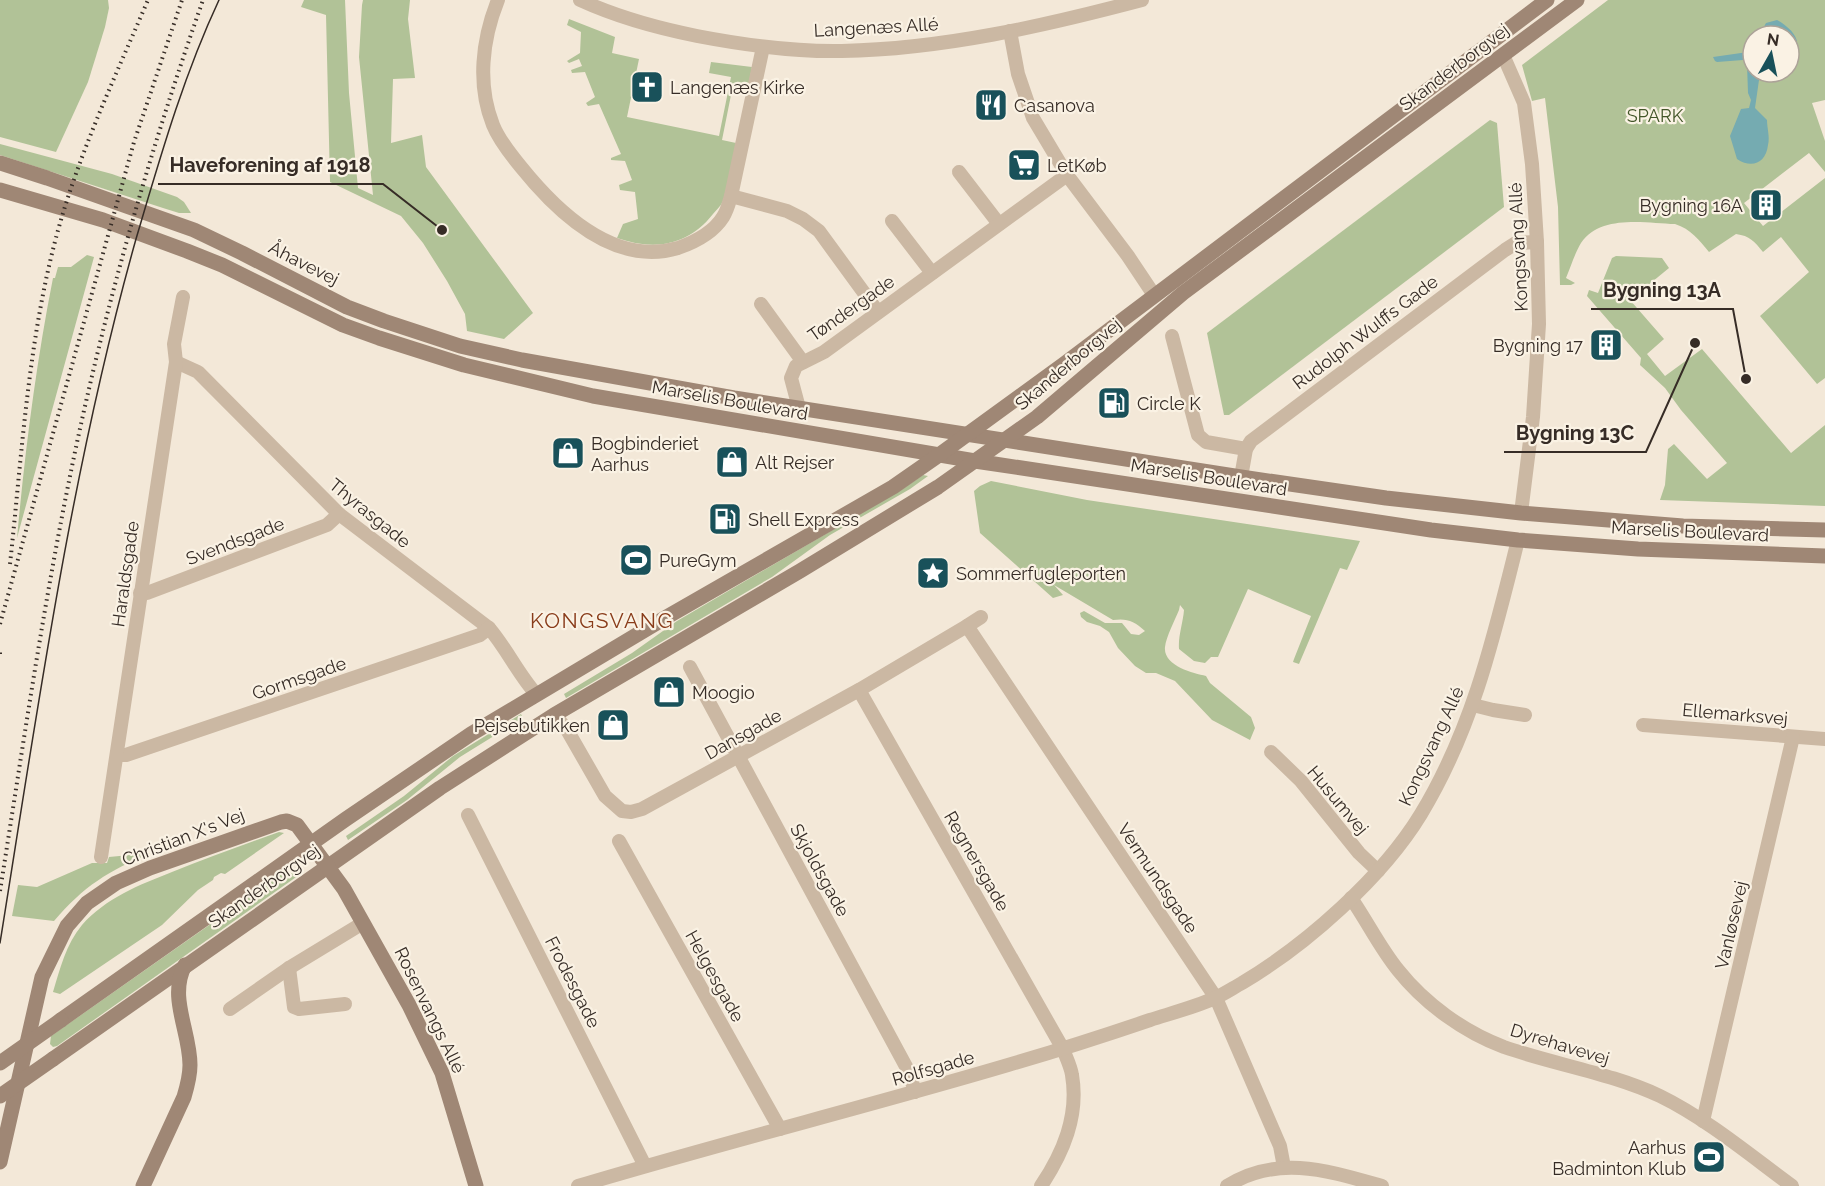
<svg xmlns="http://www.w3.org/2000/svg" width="1825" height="1186" font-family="Raleway,sans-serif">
<rect width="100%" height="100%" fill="#f3e8d8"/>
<!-- green -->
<g fill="#b1c297" fill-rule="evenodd">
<polygon points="0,0 108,0 109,8 105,27 88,82 56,152 0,137"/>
<polygon points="304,0 345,0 349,93 358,188 373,195 359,57 362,5 363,0 410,0 408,19 415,78 393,79 391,143 422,135 426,167 533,313 504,339 467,331 465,314 447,281 423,243 401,216 330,182 326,15 301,7"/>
<path d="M1608,0H1825V100L1812,103L1825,141V172L1809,153L1744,203L1763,226L1825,178V378L1817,384L1760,316L1809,272L1781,237L1763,252C1754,241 1750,236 1736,234L1709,252C1699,240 1691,229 1675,224C1646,223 1600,214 1581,243C1575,253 1571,266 1566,278L1575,283L1571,285H1560L1558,207L1545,98L1532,101L1522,65ZM1753,36H1789V72H1753Z"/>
<path d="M569,19L615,37L612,53L639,59L627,117L719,136L731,77L709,73L711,62L752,67L748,88L733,85L722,140L736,143C733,157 728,192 722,203C720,207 716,210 713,214C688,246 654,251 617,238L623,224L638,219L635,192L620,190L619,185L632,180L625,161L611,160V158L621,154L599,104L588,106L586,103L595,97L585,72L572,73L571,70L582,66L579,59L569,63L567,61L580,53L581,32L567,25Z"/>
<polygon points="1490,120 1497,123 1504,207 1229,415 1224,415 1207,333"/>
<polygon points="0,144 112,174 177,197 184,202 191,213 179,213 163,208 0,155"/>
<path d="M87,255L94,257L17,538C25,451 36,364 53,278H55L58,267H71Z"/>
<polygon points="1616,256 1662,258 1669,268 1630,300 1664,339 1647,354 1665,376 1702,349 1791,453 1825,425 1825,506 1660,500 1665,485 1668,449 1674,444 1707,479 1727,463 1681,410 1665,388 1640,365 1641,358 1587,296 1589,290 1598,293 1612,258"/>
<polygon points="923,475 928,476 910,489 830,535 772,577 566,698 564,694 632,653 677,621 901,490"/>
<path d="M991,481L1087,500L1360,541L1347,570L1340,568L1299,664L1293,662L1294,659L1311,616L1248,589L1218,657H1211L1205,663L1194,661L1179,649C1178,636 1183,623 1184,610L1180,605L1179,610C1175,620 1166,637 1165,647C1163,666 1193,673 1206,676L1210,683L1251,717L1255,728L1250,740L1212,720L1175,681L1156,673H1146L1135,666L1118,648L1109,632L1100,626L1087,622L1081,617L1080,613L1084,611L1105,623H1122L1131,634L1139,635L1145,631C1134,621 1127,618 1113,620L1054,585L1063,595L1053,598L980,533L974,491L980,486Z"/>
<polygon points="521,714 523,718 460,757 407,800 348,840 346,836 404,796 453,756"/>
<path d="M279,832L284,833L225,874L221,873L214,877L213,880L198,890L162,925L60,994L53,992C60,969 66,944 82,925C106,898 139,885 172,872C207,858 243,845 279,832Z"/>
<path d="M151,853C108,871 84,886 54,921L12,916L18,885L37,887L92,863H107L109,857Z"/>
<polygon points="294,868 299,875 57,1046 53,1047 50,1044 51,1036 282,874"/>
</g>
<!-- water -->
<g fill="#75abb1">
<path d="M1777,20C1790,27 1808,44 1789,56V36H1759L1766,23Z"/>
<path d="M1753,47V72L1760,73L1755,108L1767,120C1767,128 1770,137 1768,145C1766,163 1752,169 1737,159L1730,136L1741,109L1749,108L1751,100L1748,93L1747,64L1743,60L1717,62L1715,61L1713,57L1748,52Z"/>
</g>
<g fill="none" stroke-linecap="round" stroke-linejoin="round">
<!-- street -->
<g stroke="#cbb8a3" stroke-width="14">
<path d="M498,0C482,40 477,85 493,125C499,140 511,155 521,167C558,213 614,267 678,248C695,242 713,233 723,217C727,211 729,203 731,196L763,47"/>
<path d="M580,0C617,17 657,28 697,36C744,45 793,52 842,51C943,49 1044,26 1142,0"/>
<polyline points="1010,31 1018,74 1033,118 1067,175 1128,256 1154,295"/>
<polyline points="1503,55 1524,103 1532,164 1537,242 1539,324 1533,417 1521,513"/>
<polyline points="959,172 999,224"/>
<polyline points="731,196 787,211 803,219 819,231 878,312"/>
<polyline points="892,221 932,273"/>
<polyline points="761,304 803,362"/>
<polyline points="1172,336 1198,435 1206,442 1246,449"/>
<path d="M176,362L198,372L339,514L489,628C507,649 518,674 536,694"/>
<polyline points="799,408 791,378 796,366 824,352 1067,175"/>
<polyline points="1241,477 1246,449 1251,441 1505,250 1516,243 1537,242"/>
<polyline points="140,593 147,593 327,525 339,514"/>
<polyline points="967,626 1216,998 1280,1146 1284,1167"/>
<polyline points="690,667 909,1072 915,1092"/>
<path d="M859,690L1063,1049C1066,1057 1071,1067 1072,1075C1079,1116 1063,1153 1041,1186"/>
<polyline points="1473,705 1493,710 1525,715"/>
<polyline points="554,715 566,728 605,796 622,811 631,812 642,809 859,690 967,626 981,617"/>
<polyline points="1643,725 1825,739"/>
<polyline points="1271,752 1301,781 1359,853 1378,871"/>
<polyline points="118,755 126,755 480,635 489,628"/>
<polyline points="468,815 645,1166"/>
<polyline points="619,841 780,1129"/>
<polyline points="101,857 176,362 174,344 183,297"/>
<path d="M1351,898C1367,921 1380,948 1398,970C1425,1004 1464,1032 1504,1047C1556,1065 1611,1073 1660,1096C1707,1119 1751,1156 1792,1186"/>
<polyline points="289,968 294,1007 299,1009 345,1004"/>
<polyline points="230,1009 289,968 363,923"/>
<polyline points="1703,1121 1793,737"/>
<path d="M578,1186C721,1143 866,1107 1008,1065C1056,1051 1103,1036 1150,1020C1172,1013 1195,1007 1215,998C1224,994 1233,988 1242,983C1306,945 1382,878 1421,814C1473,728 1494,636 1518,540"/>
<path d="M1227,1186C1278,1154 1329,1171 1382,1186"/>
</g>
<!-- secondary -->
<g stroke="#9f8775" stroke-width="15">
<polyline points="0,163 47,178 194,230 242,253 347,307 384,321 460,346 522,360 734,398 1241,477 1386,498 1521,513 1683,526 1825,530"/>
<polyline points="0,190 103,220 187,251 222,265 343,325 379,338 464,365 593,396 975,461 1431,530 1518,540 1638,549 1825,556"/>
<polyline points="61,1020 346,819 471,734 665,618 893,487 939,455 1064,364 1547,0"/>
<polyline points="53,1059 440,788 554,715 800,571 938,487 1037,417 1183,293 1577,0"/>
<polyline points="0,1162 42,977 67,926 87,903 116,883 150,868 281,822 287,821 297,825 344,889 409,1005 442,1073 476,1186"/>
<path d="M143,1186L184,1097C187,1087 190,1076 190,1065C190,1031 168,997 185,965"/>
</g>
<!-- tram -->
<path stroke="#362c26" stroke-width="1.5" d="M0,943C38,707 71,470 136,239C160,158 183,77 219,0"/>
<!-- rail -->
<g stroke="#362c26" stroke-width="4" stroke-dasharray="1.5 4.5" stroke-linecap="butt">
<path d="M10,564C22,454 28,341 57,234C79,153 115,77 148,0"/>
<polyline points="0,624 134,142 182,0"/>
<polyline points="0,654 0,650"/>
<path d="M0,891C21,759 40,627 66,496C99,328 146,162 203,0"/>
</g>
<!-- secondary-bridge -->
<g stroke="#9f8775" stroke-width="15">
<polyline points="0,1063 61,1020"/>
<polyline points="0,1096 53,1059"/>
</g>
</g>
<!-- icons -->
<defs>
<g id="church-square" transform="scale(1.725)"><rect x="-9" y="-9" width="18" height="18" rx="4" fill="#19515a" stroke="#faf2e4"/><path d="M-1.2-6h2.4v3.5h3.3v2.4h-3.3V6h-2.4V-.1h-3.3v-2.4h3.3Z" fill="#fff"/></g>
<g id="restaurant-square" transform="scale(1.725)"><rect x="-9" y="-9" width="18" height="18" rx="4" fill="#19515a" stroke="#faf2e4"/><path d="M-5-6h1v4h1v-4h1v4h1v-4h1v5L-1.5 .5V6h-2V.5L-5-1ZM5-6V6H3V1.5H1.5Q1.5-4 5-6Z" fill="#fff"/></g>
<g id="supermarket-square" transform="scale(1.725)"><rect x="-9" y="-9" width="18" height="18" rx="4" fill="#19515a" stroke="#faf2e4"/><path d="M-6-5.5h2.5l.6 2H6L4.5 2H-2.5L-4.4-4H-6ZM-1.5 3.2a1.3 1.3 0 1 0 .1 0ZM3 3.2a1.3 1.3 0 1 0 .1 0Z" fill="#fff"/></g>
<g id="building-square" transform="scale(1.725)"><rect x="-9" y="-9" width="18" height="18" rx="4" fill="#19515a" stroke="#faf2e4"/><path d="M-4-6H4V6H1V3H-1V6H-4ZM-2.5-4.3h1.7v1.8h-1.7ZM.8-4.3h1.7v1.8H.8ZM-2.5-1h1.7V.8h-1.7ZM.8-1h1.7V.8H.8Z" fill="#fff"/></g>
<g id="fuel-square" transform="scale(1.725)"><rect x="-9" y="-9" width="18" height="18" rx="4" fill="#19515a" stroke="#faf2e4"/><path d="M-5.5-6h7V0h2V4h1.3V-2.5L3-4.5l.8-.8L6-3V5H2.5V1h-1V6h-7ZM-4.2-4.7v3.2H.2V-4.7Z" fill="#fff"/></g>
<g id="shop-square" transform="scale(1.725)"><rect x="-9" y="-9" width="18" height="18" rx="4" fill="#19515a" stroke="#faf2e4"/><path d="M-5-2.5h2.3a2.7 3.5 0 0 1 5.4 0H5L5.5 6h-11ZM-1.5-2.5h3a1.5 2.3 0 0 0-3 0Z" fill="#fff"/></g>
<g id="stadium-square" transform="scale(1.725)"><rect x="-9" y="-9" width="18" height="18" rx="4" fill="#19515a" stroke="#faf2e4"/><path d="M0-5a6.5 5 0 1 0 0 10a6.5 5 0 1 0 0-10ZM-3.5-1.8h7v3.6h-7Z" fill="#fff"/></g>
<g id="sight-square" transform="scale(1.725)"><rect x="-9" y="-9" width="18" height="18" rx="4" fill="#19515a" stroke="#faf2e4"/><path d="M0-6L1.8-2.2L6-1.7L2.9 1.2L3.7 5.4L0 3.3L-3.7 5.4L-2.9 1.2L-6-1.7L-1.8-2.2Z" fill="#fff"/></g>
</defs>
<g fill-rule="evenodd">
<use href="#church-square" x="647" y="87"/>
<use href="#restaurant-square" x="991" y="105"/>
<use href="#supermarket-square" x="1024" y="165"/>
<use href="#building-square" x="1766" y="205"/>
<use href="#building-square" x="1606" y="345"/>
<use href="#fuel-square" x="1114" y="403"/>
<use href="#shop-square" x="568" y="453"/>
<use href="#shop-square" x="732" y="462"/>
<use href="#fuel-square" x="725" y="519"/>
<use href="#stadium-square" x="636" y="560"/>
<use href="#sight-square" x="933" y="573"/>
<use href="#shop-square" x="669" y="692"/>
<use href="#shop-square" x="613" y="725"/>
<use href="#stadium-square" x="1709" y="1157"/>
</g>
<g text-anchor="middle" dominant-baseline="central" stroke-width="4.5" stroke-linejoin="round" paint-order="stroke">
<!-- street labels -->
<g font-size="18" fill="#362c26" stroke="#faf2e4">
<text transform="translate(876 27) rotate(-3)">Langenæs Allé</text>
<text transform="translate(1454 67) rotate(-37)">Skanderborgvej</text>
<text transform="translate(1518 247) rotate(-93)">Kongsvang Allé</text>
<text transform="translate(304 263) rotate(27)">Åhavevej</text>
<text transform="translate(851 308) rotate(-35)">Tøndergade</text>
<text transform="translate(1365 332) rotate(-37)">Rudolph Wulffs Gade</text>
<text transform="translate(1068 364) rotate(-40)">Skanderborgvej</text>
<text transform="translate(730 400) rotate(10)">Marselis Boulevard</text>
<text transform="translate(1209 477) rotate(9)">Marselis Boulevard</text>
<text transform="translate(370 513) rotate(39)">Thyrasgade</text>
<text transform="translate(1690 531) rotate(3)">Marselis Boulevard</text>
<text transform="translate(235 541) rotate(-21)">Svendsgade</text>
<text transform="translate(125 574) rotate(-82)">Haraldsgade</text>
<text transform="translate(299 678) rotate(-19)">Gormsgade</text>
<text transform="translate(1735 714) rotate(5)">Ellemarksvej</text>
<text transform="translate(743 734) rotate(-29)">Dansgade</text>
<text transform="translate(1431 746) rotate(-65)">Kongsvang Allé</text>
<text transform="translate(1338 800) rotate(50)">Husumvej</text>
<text transform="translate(183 837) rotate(-21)">Christian X's Vej</text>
<text transform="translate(977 861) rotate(60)">Regnersgade</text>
<text transform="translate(820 870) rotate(61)">Skjoldsgade</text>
<text transform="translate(1158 878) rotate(56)">Vermundsgade</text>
<text transform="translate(264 886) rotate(-35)">Skanderborgvej</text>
<text transform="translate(1731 925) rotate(-77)">Vanløsevej</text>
<text transform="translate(715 976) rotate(61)">Helgesgade</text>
<text transform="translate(573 982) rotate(63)">Frodesgade</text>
<text transform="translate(430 1010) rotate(64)">Rosenvangs Allé</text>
<text transform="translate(1560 1044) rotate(17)">Dyrehavevej</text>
<text transform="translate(933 1068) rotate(-16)">Rolfsgade</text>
</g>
<!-- poi labels -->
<g font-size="18" fill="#362c26" stroke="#faf2e4" text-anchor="start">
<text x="670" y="87">Langenæs Kirke</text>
<text x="1014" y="105">Casanova</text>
<text x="1047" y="165">LetKøb</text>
<text x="1743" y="205" text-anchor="end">Bygning 16A</text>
<text x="1583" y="345" text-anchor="end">Bygning 17</text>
<text x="1137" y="403">Circle K</text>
<text x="591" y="443">Bogbinderiet<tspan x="591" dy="21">Aarhus</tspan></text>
<text x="755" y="462">Alt Rejser</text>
<text x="748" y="519">Shell Express</text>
<text x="659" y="560">PureGym</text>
<text x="956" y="573">Sommerfugleporten</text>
<text x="692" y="692">Moogio</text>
<text x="590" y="725" text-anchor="end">Pejsebutikken</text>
<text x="1686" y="1147" text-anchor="end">Aarhus<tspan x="1686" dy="21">Badminton Klub</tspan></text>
</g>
<!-- park labels -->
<g font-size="18" fill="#425528" stroke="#faf2e4">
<text x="1655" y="115">SPARK</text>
</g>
<!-- quarter labels -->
<g font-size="21" letter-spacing="1.5" fill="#893c1a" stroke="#faf2e4">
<text x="602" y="620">KONGSVANG</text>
</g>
</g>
<!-- callouts -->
<path fill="none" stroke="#362c26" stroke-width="2" d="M442 230L383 184H158M1746 379L1733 309H1591M1695 343L1646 452H1504"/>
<g fill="#362c26" stroke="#faf2e4" stroke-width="2">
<circle cx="442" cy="230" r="6"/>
<circle cx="1746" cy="379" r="6"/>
<circle cx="1695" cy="343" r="6"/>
</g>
<g font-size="20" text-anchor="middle" font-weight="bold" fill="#362c26" stroke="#faf2e4" stroke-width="4.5" stroke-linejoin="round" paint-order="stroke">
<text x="270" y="172">Haveforening af 1918</text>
<text x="1662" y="297">Bygning 13A</text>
<text x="1575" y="440">Bygning 13C</text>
</g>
<!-- north arrow -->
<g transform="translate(1771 54) rotate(9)"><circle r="28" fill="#faf2e4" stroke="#aca398" stroke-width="1.5"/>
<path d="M0-4.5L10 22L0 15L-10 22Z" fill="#19515a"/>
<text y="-9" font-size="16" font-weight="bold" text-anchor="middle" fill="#362c26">N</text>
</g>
</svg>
